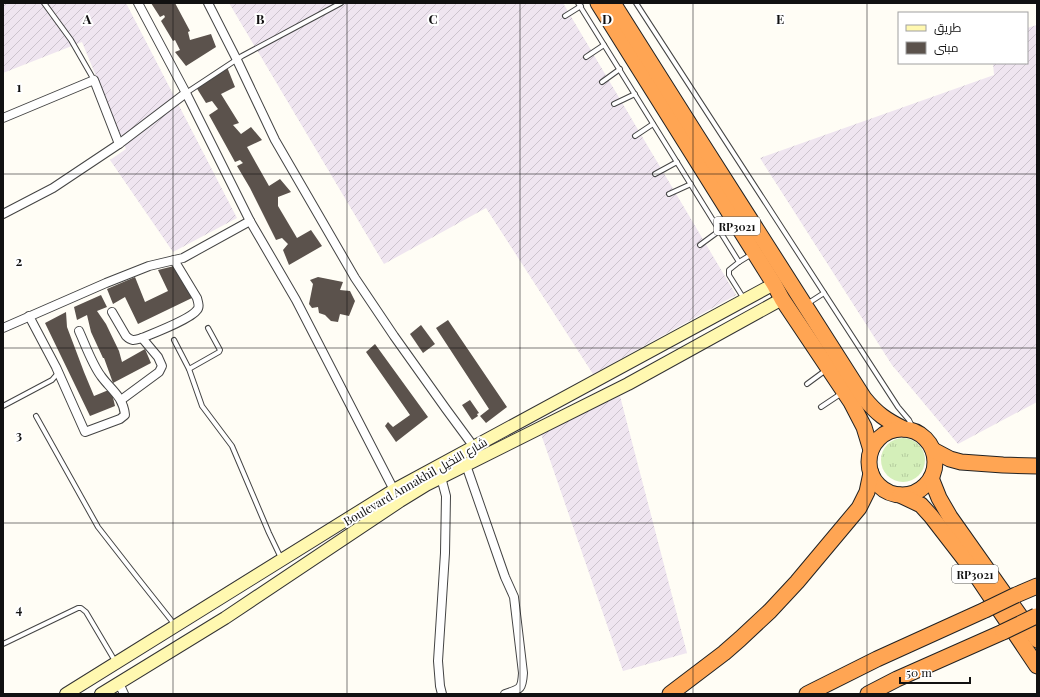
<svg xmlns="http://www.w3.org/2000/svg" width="1040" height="697" font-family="'Playfair Display',Cairo,serif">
<defs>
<pattern id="industrial-furrows" width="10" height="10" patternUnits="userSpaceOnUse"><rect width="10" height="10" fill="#efe5f0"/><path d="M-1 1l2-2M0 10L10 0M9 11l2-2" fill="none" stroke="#ccc3cd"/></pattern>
<pattern id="grass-tufts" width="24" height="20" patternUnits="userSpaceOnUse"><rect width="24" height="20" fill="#d4efb9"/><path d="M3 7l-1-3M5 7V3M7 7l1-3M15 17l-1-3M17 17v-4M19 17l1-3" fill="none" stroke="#b5cc9e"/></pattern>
</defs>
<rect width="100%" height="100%" fill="#fffdf5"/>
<!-- industrial -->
<g fill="url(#industrial-furrows)">
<polygon points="3,3 126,3 237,218 173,252 110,160 126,149 82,42 3,73"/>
<polygon points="229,3 563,3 736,295 593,374 486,208 384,264"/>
<polygon points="1037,25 1037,402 958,444 892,365 760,158 994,75 993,63 1027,63 1027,28"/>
<polygon points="620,396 687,653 623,671 541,434"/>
</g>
<!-- grass -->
<circle fill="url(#grass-tufts)" cx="903" cy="460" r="22"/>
<!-- building -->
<g fill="#5b524c">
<polygon points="151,3 175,3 190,31 188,32 190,40 211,34 216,47 186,66 175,52 180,50 175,40 173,41 161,21 165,17 164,15 160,17"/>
<polygon points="227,67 235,87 221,94 239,123 233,125 241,134 251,127 262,140 247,147 269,186 280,179 291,192 278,197 278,206 297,238 311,230 322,246 289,265 283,250 288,244 282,238 276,240 250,188 237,166 243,163 240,160 235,162 209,115 218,109 212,101 206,103 196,87"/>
<polygon points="174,266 194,297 138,324 125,297 113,304 107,289 135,277 145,302 168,291 158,270"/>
<polygon points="318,277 343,282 340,290 350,291 355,301 349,316 340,314 338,322 331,321 325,315 319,313 318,307 312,308 309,304 313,284 310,280"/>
<polygon points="101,295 107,307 97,311 106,324 119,351 122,362 145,349 151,363 113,383 104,358 103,358 91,332 87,315 77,320 74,307"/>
<polygon points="66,312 67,327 84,372 94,396 111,389 115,406 90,416 45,323"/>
<polygon points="448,320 507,407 486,423 480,416 489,409 436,328"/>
<polygon points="421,325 435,344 423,353 410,334"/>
<polygon points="375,344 428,417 396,442 385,426 388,422 393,427 410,415 366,352"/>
<polygon points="470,400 479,413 477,414 478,416 472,420 462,405"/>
</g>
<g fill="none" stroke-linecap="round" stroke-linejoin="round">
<!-- lane casing -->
<g stroke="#444" stroke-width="6">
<g id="lane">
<polyline points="44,3 71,40 94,80"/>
<polyline points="578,3 739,262"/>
<polyline points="636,3 898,407 909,420 915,432"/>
<polyline points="565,16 581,6"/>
<polyline points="586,57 604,45"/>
<polyline points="602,82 620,69"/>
<polyline points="186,93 242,56 341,3"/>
<polyline points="614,104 635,94"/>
<polyline points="635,136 653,124"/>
<polyline points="655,174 677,162"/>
<polyline points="669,194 691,184"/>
<polyline points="700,245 719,231"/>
<polyline points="744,299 729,275 729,270 739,262 752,254"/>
<polyline points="807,304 824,293"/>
<polyline points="174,340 189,369 202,406 232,446 269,533 281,558"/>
<polyline points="189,369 219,352 220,350 208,328"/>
<polyline points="807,384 826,370"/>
<polyline points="3,406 52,380 58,373"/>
<polyline points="821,407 842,393"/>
<polyline points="36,416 98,527 137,577 175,625"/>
<polyline points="3,644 78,608 81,608 86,612 115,661"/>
</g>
</g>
<!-- street casing -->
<g stroke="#444" stroke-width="10">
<g id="street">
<polyline points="138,3 186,93 250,221 296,300 396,494"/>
<polyline points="208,3 237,60 275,140 355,278 394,336 446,409 474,447"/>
<polyline points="3,118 94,80 119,144"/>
<polyline points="3,214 53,188 119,144 186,93"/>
<path d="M112,312L126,336C132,342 135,340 142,338C154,333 191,319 197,310C200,307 198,302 197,298L174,260"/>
<path d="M29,316L56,367L85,432L120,419L125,415C123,396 111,390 101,376C92,364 85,344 79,331"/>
<polyline points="3,328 106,283 149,266 183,258 250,221"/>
<polyline points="121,400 159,372 162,366 158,357 142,338"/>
<path d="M466,465L505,577L514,597L523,673C522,689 521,689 505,694"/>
<polyline points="441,477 446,496 445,553 438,661 440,686 442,694"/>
<polyline points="119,683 124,694"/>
</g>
</g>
<!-- secondary casing -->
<g stroke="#333" stroke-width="14">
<g id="secondary">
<polyline points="66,694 394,490 774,284"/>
<polyline points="101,694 225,618 400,501 426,485 628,384 782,299"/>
</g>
</g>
<!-- highway casing -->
<g stroke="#222" stroke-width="17">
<g id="highway">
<polyline points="598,3 774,284 782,299 851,402 864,427 871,450"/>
<path d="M613,3L697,136L864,398C877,414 886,420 904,429"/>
<circle cx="902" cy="462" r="33"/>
<polyline points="933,450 950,459 961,462 1003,465 1037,466"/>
<polyline points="931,478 939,498 950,517 1037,640"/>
<polyline points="900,495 921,505 931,516 972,569 1037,666"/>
<polyline points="1016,595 1037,586"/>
<polyline points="670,694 724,653 740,639 770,611 797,582 859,508 867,492 871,473"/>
<polyline points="807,694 877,659 985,610"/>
<polyline points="868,694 897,679 1003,632"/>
</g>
</g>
<!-- lane -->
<use href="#lane" stroke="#fff" stroke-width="4"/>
<!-- street -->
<use href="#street" stroke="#fff" stroke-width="8"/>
<!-- secondary -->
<use href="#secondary" stroke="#fff8b0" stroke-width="12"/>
<!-- highway -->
<use href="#highway" stroke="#ffa553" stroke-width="15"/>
<!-- highway-bridge casing -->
<g stroke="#222" stroke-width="17" stroke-linecap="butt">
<g id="highway-bridge">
<polyline points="985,610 1016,595"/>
<polyline points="1003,632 1036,616"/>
</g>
</g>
<!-- highway-bridge -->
<use href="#highway-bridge" stroke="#ffa553" stroke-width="15"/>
</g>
<!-- grid -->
<path fill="none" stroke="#111" stroke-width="1" stroke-opacity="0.55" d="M173,3V694M347,3V694M520,3V694M693,3V694M867,3V694M3,174H1037M3,348H1037M3,523H1037"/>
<g text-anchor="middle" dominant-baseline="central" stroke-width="4" stroke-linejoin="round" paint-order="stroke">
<!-- shield labels -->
<g fill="#fff" stroke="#585858" stroke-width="1">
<rect x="714" y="217" width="46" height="18" rx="3"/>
<rect x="952" y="565" width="46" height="18" rx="3"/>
</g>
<g font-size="11" font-weight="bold" fill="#111">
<text x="737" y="226">RP3021</text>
<text x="975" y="574">RP3021</text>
</g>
<!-- street labels -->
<g font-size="12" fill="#111" stroke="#fff">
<text transform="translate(415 481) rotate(-30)">Boulevard Annakhil شارع النخيل</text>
</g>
</g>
<g font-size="13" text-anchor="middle" font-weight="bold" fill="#111" stroke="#fff" stroke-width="4" stroke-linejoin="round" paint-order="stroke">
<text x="87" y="24">A</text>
<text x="260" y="24">B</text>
<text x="433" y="24">C</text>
<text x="607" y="24">D</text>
<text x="780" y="24">E</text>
<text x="19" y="92">1</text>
<text x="19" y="266">2</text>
<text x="19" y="440">3</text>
<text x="19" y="614">4</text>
</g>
<!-- border -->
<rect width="1040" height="697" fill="none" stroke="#111111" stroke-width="8"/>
<!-- legend -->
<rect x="898" y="12" width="130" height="52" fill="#ffffff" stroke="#a0a0a0"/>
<rect x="906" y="25" width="20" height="6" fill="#fff8b0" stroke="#a0a0a0"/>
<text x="934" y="32" font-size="12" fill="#111111">طريق</text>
<rect x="906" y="42" width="20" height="12" fill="#5b524c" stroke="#a0a0a0"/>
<text x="934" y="52" font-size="12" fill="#111111">مبنى</text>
<!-- scale -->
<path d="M900 677v6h70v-6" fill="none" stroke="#111111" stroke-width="2"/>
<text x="906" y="677" font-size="12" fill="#111111" stroke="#ffffff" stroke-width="3" paint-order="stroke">50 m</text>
</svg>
